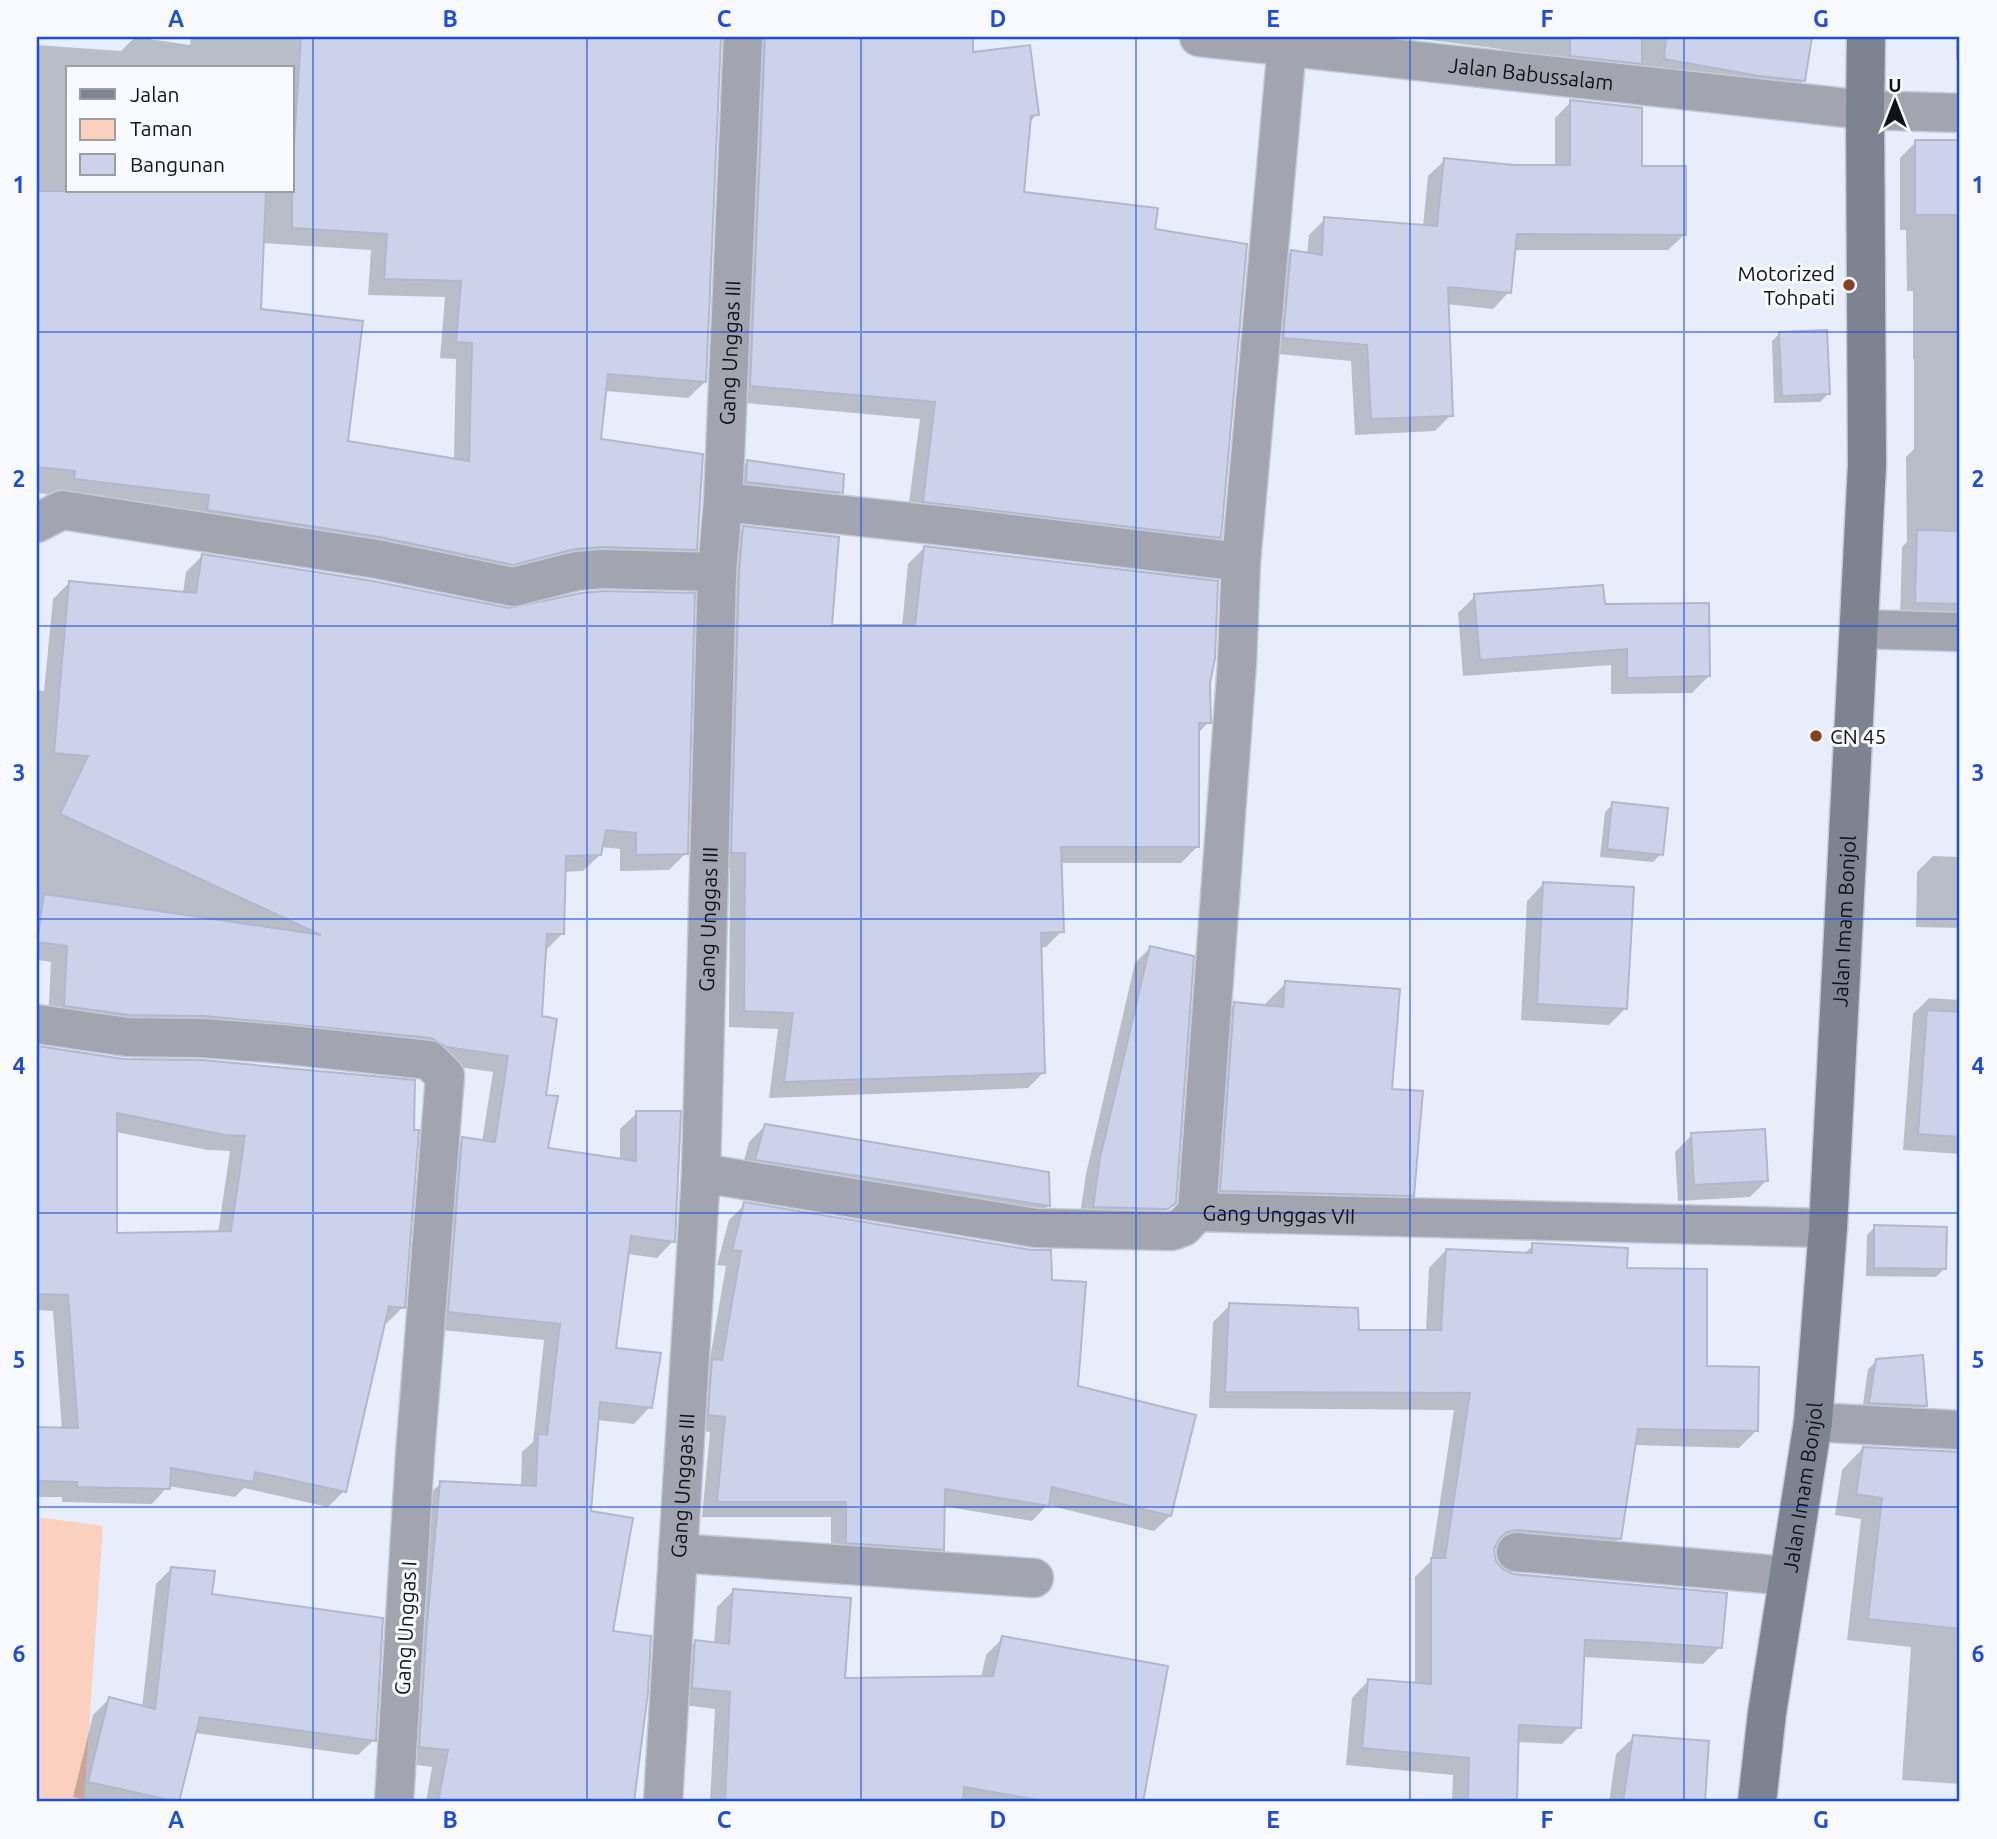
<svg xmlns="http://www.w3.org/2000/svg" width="1997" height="1839" font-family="Ubuntu,sans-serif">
<rect width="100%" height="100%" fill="#e8edfb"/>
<!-- green -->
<polygon fill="#fcd0bf" points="37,1517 103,1526 84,1802 37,1802"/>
<!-- shadow -->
<g fill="#0003" fill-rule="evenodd">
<path d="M135,37L190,45L191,37H719L705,382L688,398L605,391L599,441L695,549L679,565L495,580L192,527L194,511L37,493V45L121,51ZM68,68H292V191H68ZM262,243L371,250L368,295L445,297L440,358L456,359L454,460L346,443L259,311Z"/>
<polygon points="740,37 971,37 971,54 1037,114 1029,123 1022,193 1153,231 1220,537 1203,553 907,518 920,419 734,402"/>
<polygon points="1406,37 1811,37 1803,81 1787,97 1500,58 1501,49"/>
<polygon points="1956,37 1960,37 1960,60 1956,59"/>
<polygon points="1571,102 1640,167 1685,234 1668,250 1514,250 1509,292 1493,309 1447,304 1451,415 1435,431 1355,435 1351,361 1268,353 1275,268 1291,252 1307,255 1309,235 1325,219 1423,226 1428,176 1445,160 1514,167 1555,167 1555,118"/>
<polygon points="1916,142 1960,142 1960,620 1900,618 1902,547 1907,542 1906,457 1914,449 1914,359 1913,359 1913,291 1907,291 1906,230 1900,230 1900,158"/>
<polygon points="1780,333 1828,394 1820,402 1774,403 1772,341"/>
<polygon points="747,462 841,492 833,500 738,490 739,470"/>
<polygon points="744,528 830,627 902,627 908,564 924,548 1209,683 1209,722 1197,734 1197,847 1181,863 1060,863 1062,931 1046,947 1039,947 1044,1072 1028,1088 769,1098 778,1029 729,1027 730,868 716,868 728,544"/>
<polygon points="202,556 686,853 669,870 620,871 620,849 601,847 600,855 583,871 564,872 562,934 546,950 540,1018 546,1150 620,1161 620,1129 637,1113 673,1241 657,1258 627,1254 614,1349 650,1407 634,1424 597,1420 590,1512 611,1633 633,1800 640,1802 426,1802 432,1767 403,1763 424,1499 441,1483 521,1487 522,1452 533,1442 544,1340 432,1329 446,1156 463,1139 482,1142 493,1072 430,1063 48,1022 51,962 37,960 37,690 44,691 53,599 70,582 183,593 186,572"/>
<polygon points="1475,596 1709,676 1692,693 1611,694 1611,665 1463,676 1458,613"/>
<polygon points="1613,804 1661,854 1653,862 1600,857 1605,812"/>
<polygon points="1933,856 1960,857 1960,928 1916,927 1917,872"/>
<polygon points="1543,884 1626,1008 1609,1025 1521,1020 1527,901"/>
<polygon points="1150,948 1174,1202 1159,1217 1079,1222 1086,1174 1135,963"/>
<polygon points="1286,983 1391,1090 1413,1195 1388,1220 1196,1215 1210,1029 1235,1004 1262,1007"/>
<polygon points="1929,998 1960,1000 1960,1154 1903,1150 1913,1014"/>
<path d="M37,1046L124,1060L202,1062L403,1307L387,1323H383L344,1491L328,1507L244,1488L235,1497L168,1486L152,1504L62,1502V1497H37V1429H62L53,1311L37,1310ZM116,1132L208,1150L230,1151L218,1233L116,1234Z"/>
<polygon points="765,1126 1047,1174 1048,1206 1032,1222 740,1175 749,1142"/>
<polygon points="1692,1135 1767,1180 1750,1197 1678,1201 1675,1152"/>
<polygon points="745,1204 1051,1281 1076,1387 1170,1516 1154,1531 1047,1505 1032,1521 943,1506 942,1549 926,1565 831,1558 831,1517 702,1517 710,1432 693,1430 697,1376 709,1364 726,1266 717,1265 729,1220"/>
<polygon points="1875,1227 1944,1269 1936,1277 1866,1276 1867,1235"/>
<polygon points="1533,1245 1626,1270 1756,1431 1739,1448 1634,1445 1619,1538 1602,1556 1493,1548 1495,1563 1503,1572 1720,1647 1703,1664 1583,1657 1579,1727 1562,1744 1517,1742 1515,1802 1452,1802 1453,1775 1346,1765 1352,1698 1369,1680 1415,1684 1415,1577 1431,1561 1454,1410 1209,1408 1213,1322 1230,1305 1357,1332 1426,1332 1429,1268 1446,1250 1523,1255"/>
<polygon points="1877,1361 1926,1406 1918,1414 1862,1411 1868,1369"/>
<polygon points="1863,1448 1960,1453 1960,1784 1902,1780 1911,1647 1847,1640 1861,1519 1835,1515 1842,1470"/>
<polygon points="172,1568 210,1595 374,1740 358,1755 195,1733 178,1802 95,1802 73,1797 93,1715 109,1699 142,1708 156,1584"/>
<polygon points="733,1591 843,1680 981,1678 986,1655 1003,1638 1166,1667 1141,1802 710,1802 715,1709 676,1704 679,1659 695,1642 714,1644 717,1607"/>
<polygon points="1634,1737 1708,1743 1703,1802 1609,1802 1616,1754"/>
</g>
<!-- building -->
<g fill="#cbd2e9" stroke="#b1b8ce" stroke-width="2" fill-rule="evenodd">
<polygon points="301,37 721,37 706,382 608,374 601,439 703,454 697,550 603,547 575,549 513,565 380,537 207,510 209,495 74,479 75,471 37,467 37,191 266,191 261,309 363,321 348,441 469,461 472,343 456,342 461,281 384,279 387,234 292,228 292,175"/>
<polygon points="765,37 973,37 973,52 1030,45 1039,115 1031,116 1024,192 1158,208 1155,229 1247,244 1221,538 923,502 935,402 750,386"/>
<polygon points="1570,37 1642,37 1642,64 1570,56"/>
<polygon points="1666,37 1812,37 1805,81 1759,76 1664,59"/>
<polygon points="1570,100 1642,108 1642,166 1686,166 1686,235 1517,234 1511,293 1448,287 1453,416 1371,419 1367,345 1283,338 1291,250 1322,255 1324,217 1437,226 1444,158 1514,165 1570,165"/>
<rect x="1915" y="140" width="45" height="75"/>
<polygon points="1827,330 1830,394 1782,396 1779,332"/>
<polygon points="747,460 844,474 843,493 746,482"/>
<polygon points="743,526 839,537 832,625 915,625 924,546 1218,581 1215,659 1210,683 1211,723 1199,723 1199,847 1061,847 1064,932 1041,933 1045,1073 784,1082 793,1013 744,1011 745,853 731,853 739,573"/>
<polygon points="1917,530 1960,531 1960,604 1915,603"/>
<polygon points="202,554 373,581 509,608 581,593 603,591 695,593 688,854 636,855 636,833 606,830 601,855 566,856 564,934 547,934 542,1016 557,1019 546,1095 558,1096 548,1148 636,1161 636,1111 681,1111 675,1242 631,1236 616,1348 661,1353 652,1408 600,1402 591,1511 633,1518 613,1631 651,1636 648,1692 634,1802 438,1802 448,1750 419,1747 427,1624 440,1481 536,1486 538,1434 547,1435 560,1324 448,1312 462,1137 495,1142 508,1056 447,1047 431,1038 205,1016 129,1015 64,1006 67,946 37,942 44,894 321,935 60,814 88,756 54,753 69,581 196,593"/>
<polygon points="1603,585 1605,604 1709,603 1710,676 1627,678 1627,649 1480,660 1474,594"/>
<polygon points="1612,802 1668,808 1663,855 1607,849"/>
<polygon points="1543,882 1634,887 1627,1009 1537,1004"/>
<polygon points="1150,946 1194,956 1176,1203 1168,1209 1093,1207 1100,1158"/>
<polygon points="1285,981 1400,989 1392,1089 1423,1091 1414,1196 1220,1191 1234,1002 1283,1007"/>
<polygon points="1927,1010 1960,1012 1960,1137 1918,1134"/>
<path d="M37,1046L124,1059L202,1060L415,1080L414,1130H419L405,1308L389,1306L346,1492L255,1472L253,1482L171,1468L170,1489L77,1487V1482L37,1481V1427L78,1428L68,1295L37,1294ZM117,1113L225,1135L245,1136L231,1231L117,1233Z"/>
<polygon points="765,1124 1049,1172 1050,1206 755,1160"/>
<polygon points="1765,1129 1768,1181 1694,1185 1691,1133"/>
<polygon points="744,1202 1032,1250 1051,1250 1052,1280 1086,1282 1078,1386 1196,1415 1171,1516 1052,1487 1049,1506 945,1489 944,1550 846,1543 846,1502 717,1502 725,1417 708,1415 712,1359 722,1360 741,1251 732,1250"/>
<polygon points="1874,1225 1947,1227 1946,1269 1874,1268"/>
<polygon points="1532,1243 1628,1248 1627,1268 1707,1269 1707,1366 1759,1367 1758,1431 1638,1429 1621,1539 1518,1530 1507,1532 1499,1539 1494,1549 1496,1561 1503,1569 1513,1574 1727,1593 1722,1648 1640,1642 1585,1640 1581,1728 1519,1725 1517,1802 1468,1802 1469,1758 1362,1748 1368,1679 1431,1684 1431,1558 1445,1558 1470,1393 1225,1392 1229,1303 1358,1308 1359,1330 1441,1330 1446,1249 1532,1253"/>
<polygon points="1923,1355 1927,1406 1869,1403 1876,1359"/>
<polygon points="1863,1447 1960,1452 1960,1629 1868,1619 1882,1498 1856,1494"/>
<polygon points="171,1567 215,1571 212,1594 383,1618 376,1741 200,1717 179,1802 88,1782 109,1697 155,1709"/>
<polygon points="733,1589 851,1598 845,1678 993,1676 1002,1636 1168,1666 1143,1802 1050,1802 964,1787 963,1802 725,1802 730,1692 692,1688 695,1640 729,1644"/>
<polygon points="1633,1735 1709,1741 1705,1802 1623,1802"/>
</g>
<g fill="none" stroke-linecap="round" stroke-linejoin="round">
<!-- street casing -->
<g stroke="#c5cad7" stroke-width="41">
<g id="street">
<path id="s1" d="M1199,37L1865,110L1960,113"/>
<polyline points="723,502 954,527 1241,562"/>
<polyline points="37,523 62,510 377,559 513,587 577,571 602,569 717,572"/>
<polyline points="1859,629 1960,632"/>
<polyline points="37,1024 127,1037 203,1038 280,1044 429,1060 445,1076 415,1454 394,1802"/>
<polyline points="701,1173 1036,1228 1172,1231 1183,1227 1197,1212"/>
<polyline points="1197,1212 1237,663 1241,562 1287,46"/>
<path id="s2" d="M1197,1212L1828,1228"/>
<polyline points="1813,1422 1960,1430"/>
<polyline points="1516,1552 1788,1576"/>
<polyline points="678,1553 1034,1578"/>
<path id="s3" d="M663,1802L701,1173L717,572L723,502L743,37"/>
</g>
</g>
<!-- secondary casing -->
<g stroke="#c5cad7" stroke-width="41">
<g id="secondary">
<path id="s4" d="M1757,1802L1767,1713L1813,1422L1828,1228L1867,465L1865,110L1866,37"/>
</g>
</g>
<!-- street -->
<use href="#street" stroke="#a2a5af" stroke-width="38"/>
<!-- secondary -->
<use href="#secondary" stroke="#7e8391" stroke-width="38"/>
</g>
<!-- grid -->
<path fill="none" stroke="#1d4ed8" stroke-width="2" stroke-opacity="0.55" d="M313,37V1802M587,37V1802M861,37V1802M1136,37V1802M1410,37V1802M1684,37V1802M37,332H1960M37,626H1960M37,919H1960M37,1213H1960M37,1507H1960"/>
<!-- markers -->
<g fill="#894022" stroke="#f9faff" stroke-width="2.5">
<circle cx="1849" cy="285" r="7"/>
<circle cx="1816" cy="736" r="7"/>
</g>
<g text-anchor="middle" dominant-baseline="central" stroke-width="6" stroke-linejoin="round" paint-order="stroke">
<!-- street labels -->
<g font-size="21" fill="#10131a" stroke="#f9faff">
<text stroke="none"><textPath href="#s1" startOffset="334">Jalan Babussalam</textPath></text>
<text stroke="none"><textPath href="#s3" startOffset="1451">Gang Unggas III</textPath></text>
<text stroke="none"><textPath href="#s3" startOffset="884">Gang Unggas III</textPath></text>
<text stroke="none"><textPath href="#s4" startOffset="886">Jalan Imam Bonjol</textPath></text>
<text stroke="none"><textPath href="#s2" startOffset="82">Gang Unggas VII</textPath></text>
<text stroke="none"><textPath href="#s3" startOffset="317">Gang Unggas III</textPath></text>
<text stroke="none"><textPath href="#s4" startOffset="318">Jalan Imam Bonjol</textPath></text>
<text transform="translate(405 1628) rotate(-87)">Gang Unggas I</text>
</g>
<!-- poi labels -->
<g font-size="21" fill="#10131a" stroke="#f9faff" text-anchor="end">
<text x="1835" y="273">Motorized<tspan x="1835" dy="24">Tohpati</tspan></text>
<text x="1830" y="736" text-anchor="start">CN 45</text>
</g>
</g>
<!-- border -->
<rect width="1997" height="1839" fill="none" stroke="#f9faff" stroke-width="77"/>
<!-- legend -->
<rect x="66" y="66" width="228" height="126" fill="#f9faff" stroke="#9c9ea3" stroke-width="2"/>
<rect x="80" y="89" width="35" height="10" fill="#7e8391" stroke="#9c9ea3" stroke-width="2"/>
<text x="130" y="102" font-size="21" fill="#10131a">Jalan</text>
<rect x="80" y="119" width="35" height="21" fill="#fcd0bf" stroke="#9c9ea3" stroke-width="2"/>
<text x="130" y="136" font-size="21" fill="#10131a">Taman</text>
<rect x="80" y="154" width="35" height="21" fill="#cbd2e9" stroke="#9c9ea3" stroke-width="2"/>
<text x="130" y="172" font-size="21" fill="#10131a">Bangunan</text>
<!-- north arrow -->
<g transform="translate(1895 102)" stroke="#f9faff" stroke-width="5" paint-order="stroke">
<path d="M0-5L12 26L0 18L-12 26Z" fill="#10131a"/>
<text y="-10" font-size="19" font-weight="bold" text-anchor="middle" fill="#10131a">U</text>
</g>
<rect x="38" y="38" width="1920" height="1762" fill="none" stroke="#1d4ed8" stroke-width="2.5"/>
<g font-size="23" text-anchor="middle" font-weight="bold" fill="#1d4ed8">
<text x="176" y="27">A</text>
<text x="450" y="27">B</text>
<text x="724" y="27">C</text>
<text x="998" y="27">D</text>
<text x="1273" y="27">E</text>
<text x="1547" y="27">F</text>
<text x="1821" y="27">G</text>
<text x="19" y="193">1</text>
<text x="1978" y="193">1</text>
<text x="19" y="487">2</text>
<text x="1978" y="487">2</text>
<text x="19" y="781">3</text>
<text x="1978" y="781">3</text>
<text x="19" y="1074">4</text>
<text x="1978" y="1074">4</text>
<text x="19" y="1368">5</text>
<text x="1978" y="1368">5</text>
<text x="19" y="1662">6</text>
<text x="1978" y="1662">6</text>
<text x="176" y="1828">A</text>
<text x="450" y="1828">B</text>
<text x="724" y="1828">C</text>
<text x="998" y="1828">D</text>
<text x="1273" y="1828">E</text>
<text x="1547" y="1828">F</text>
<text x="1821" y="1828">G</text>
</g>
</svg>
